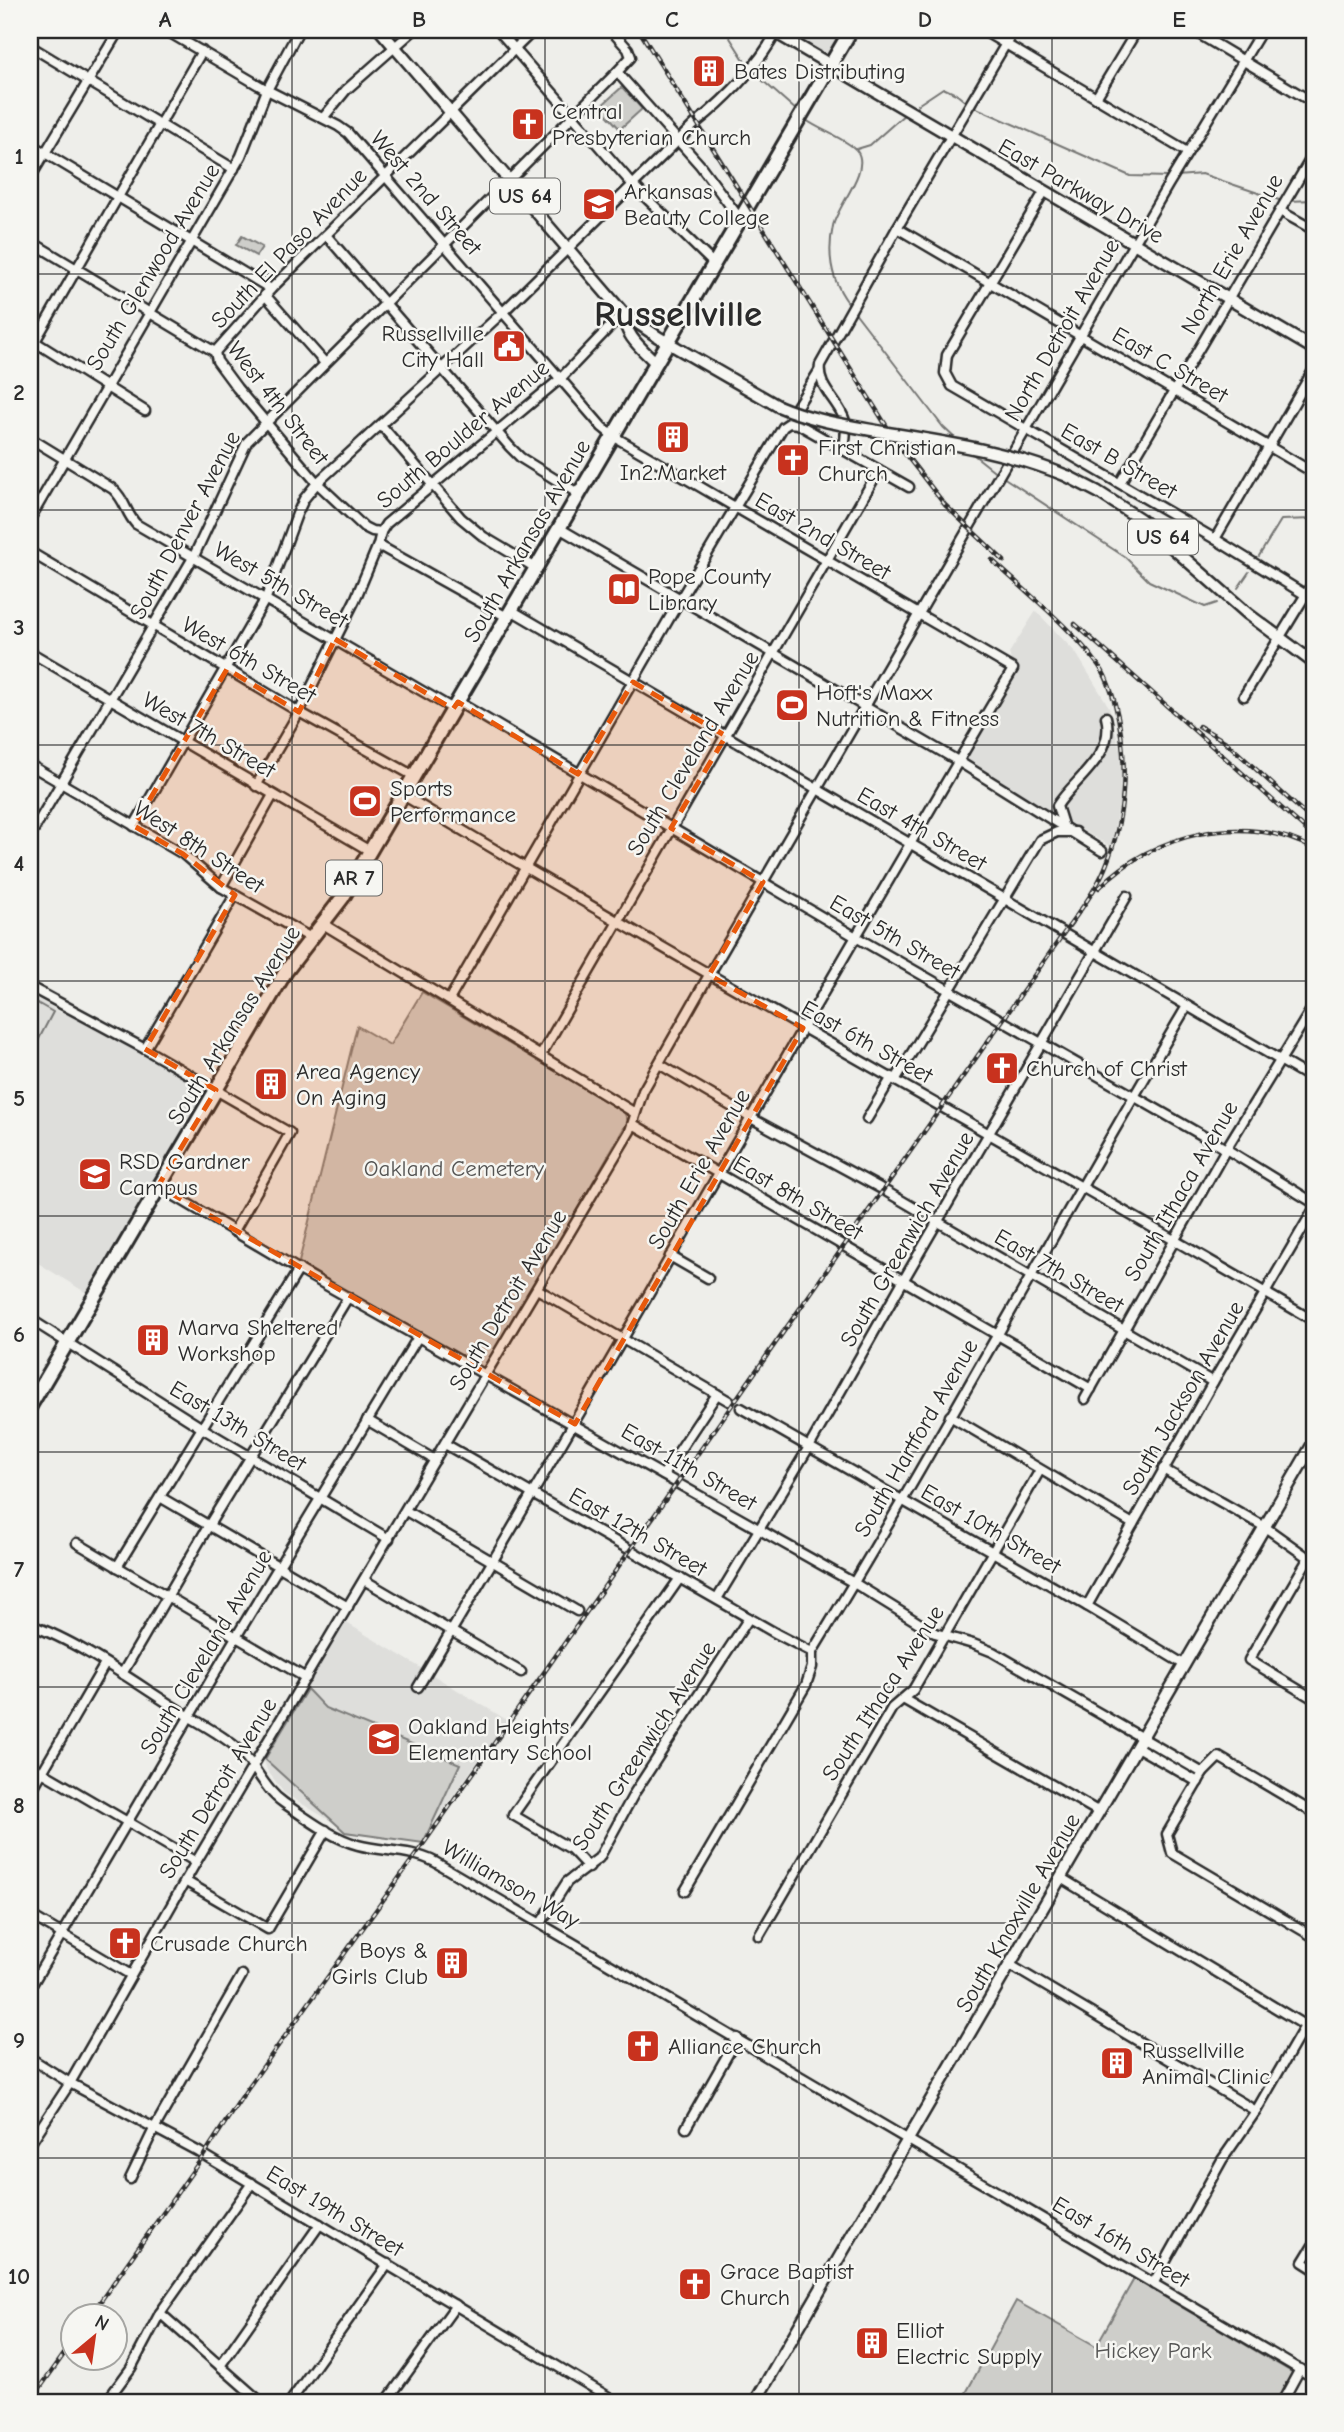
<svg xmlns="http://www.w3.org/2000/svg" width="1344" height="2432" font-family="'Comic Neue',sans-serif">
<rect width="100%" height="100%" fill="#eeeeea"/>
<filter id="ink" filterUnits="userSpaceOnUse"><feTurbulence type="fractalNoise" baseFrequency=".0143" numOctaves="2"/><feDisplacementMap in="SourceGraphic" scale="14" xChannelSelector="R" yChannelSelector="G"/><feConvolveMatrix kernelMatrix="1 2 1 2 8 2 1 2 1" color-interpolation-filters="sRGB"/></filter>
<g filter="url(#ink)">
<!-- built -->
<g fill="#dededb">
<polygon points="771,30 851,30 830,65"/>
<polygon points="1036,611 1076,653 1109,707 1122,757 1120,798 1111,847 965,761 1015,675 1009,653"/>
<polygon points="30,995 65,1015 67,1011 210,1090 88,1294 30,1258"/>
<polygon points="345,1622 507,1720 421,1841 349,1832 284,1793 267,1770 263,1758"/>
</g>
<!-- green -->
<g fill="#cececa" stroke="#7c7c7a" stroke-width="2">
<polygon points="622,87 642,109 620,129 600,107"/>
<polygon points="242,236 262,247 256,256 236,245"/>
<polygon points="422,992 624,1112 628,1121 485,1370 404,1329 299,1262 357,1026 390,1045"/>
<polygon points="307,1689 325,1708 460,1764 423,1843 345,1832 265,1759"/>
<polygon points="1134,2279 1295,2374 1279,2402 961,2402 1016,2301 1096,2346"/>
</g>
<g fill="none" stroke-linecap="round" stroke-linejoin="round">
<!-- stream -->
<g stroke="#757573" stroke-width="2">
<polyline points="725,30 748,66"/>
<polyline points="754,73 797,111"/>
<polyline points="972,106 1130,176 1168,177"/>
<polyline points="913,108 943,88 956,94 967,103"/>
<path d="M806,120C818,129 850,141 857,151C871,170 837,206 833,226C827,254 831,281 849,304"/>
<polyline points="857,149 870,145 906,113"/>
<polyline points="1177,176 1202,174 1282,201"/>
<polyline points="1288,201 1314,200"/>
<polyline points="854,311 943,427 958,441"/>
<polyline points="969,451 998,474"/>
<polyline points="1003,477 1125,557 1149,581 1205,607 1217,603"/>
<polyline points="1259,556 1281,520 1314,519"/>
<polyline points="1238,588 1249,572"/>
<polyline points="30,999 53,1012 30,1056"/>
</g>
<!-- minor casing -->
<g stroke="#2b2b2b" stroke-width="13">
<g id="minor">
<path d="M165,30L267,90L338,126L348,133L602,427L613,436L1013,669C812,1007 620,1350 418,1687"/>
<polyline points="498,30 633,185 714,264"/>
<polyline points="982,30 1187,152"/>
<polyline points="1192,30 1314,103"/>
<polyline points="30,46 234,169"/>
<polyline points="617,72 700,165 740,219"/>
<polyline points="1096,98 1137,30"/>
<polyline points="323,118 346,90 414,30"/>
<polyline points="30,144 271,289"/>
<polyline points="30,178 119,30"/>
<polyline points="1044,192 947,355 945,373 952,386 1215,539 1314,600"/>
<polyline points="1280,211 1314,230"/>
<polyline points="897,228 1314,473"/>
<polyline points="326,235 510,447 521,458 579,494"/>
<polyline points="30,241 215,352 217,361 237,388 317,483 364,527 372,531 381,532"/>
<polyline points="265,295 325,363"/>
<polyline points="32,340 145,411"/>
<polyline points="30,350 202,51"/>
<polyline points="215,352 271,289 534,30"/>
<polyline points="791,416 819,371"/>
<polyline points="381,425 461,518 484,537 536,568"/>
<path d="M30,438L113,489C126,501 125,512 136,524L453,709"/>
<path d="M844,450C845,439 848,426 843,416C835,398 817,386 820,365L897,228L1014,30"/>
<polyline points="1120,483 1314,153"/>
<polyline points="30,519 241,156 267,90 299,30"/>
<polyline points="559,528 958,761 1102,851"/>
<polyline points="1215,539 1314,369"/>
<polyline points="378,545 507,617"/>
<polyline points="30,552 299,712 414,776"/>
<polyline points="511,610 1314,1080"/>
<polyline points="30,652 370,851"/>
<polyline points="1244,696 1314,581"/>
<polyline points="458,702 856,937 1226,1149 1314,1203"/>
<polyline points="30,765 183,854 221,887 311,938"/>
<polyline points="256,786 299,712 355,600 378,545 381,532 386,524 560,379 623,313"/>
<path d="M403,795C704,975 1011,1144 1314,1321"/>
<path d="M1063,825L1057,806C1074,779 1116,755 1106,717"/>
<path d="M134,826L266,598L297,514L304,499L317,483L503,312L696,123C728,97 756,69 776,33"/>
<polyline points="30,836 194,556 247,442 617,72 631,57 628,49 611,30"/>
<polyline points="221,887 273,795"/>
<polyline points="323,924 635,1113"/>
<polyline points="30,987 145,1049 290,1133 234,1231"/>
<polyline points="449,1000 681,598 783,427 789,423 798,424 909,487"/>
<polyline points="145,1049 235,895"/>
<polyline points="541,1055 879,470"/>
<polyline points="659,1064 751,1118 880,1188"/>
<polyline points="896,1079 1040,840 1057,832 1075,832"/>
<polyline points="867,1119 892,1077"/>
<polyline points="633,1124 1091,1389"/>
<polyline points="158,1186 303,1272 854,1583 935,1633 973,1644 993,1652 1203,1773"/>
<polyline points="887,1192 1213,1382"/>
<polyline points="670,1256 708,1278"/>
<polyline points="537,1289 729,1401"/>
<polyline points="30,1319 202,1428 389,1539"/>
<polyline points="1085,1399 1226,1149 1314,1005"/>
<polyline points="741,1408 1087,1606 1185,1665"/>
<polyline points="950,1416 1133,1524"/>
<polyline points="367,1420 435,1460"/>
<polyline points="445,1444 777,1634 812,1652"/>
<polyline points="1163,1469 1265,1527 1314,1562"/>
<polyline points="663,1475 717,1394"/>
<polyline points="160,1497 348,1607"/>
<polyline points="406,1511 577,1611"/>
<polyline points="77,1543 306,1678"/>
<polyline points="1308,1559 1249,1660 1314,1699"/>
<polyline points="117,1567 299,1269"/>
<polyline points="364,1580 521,1672"/>
<polyline points="717,1599 809,1447 903,1281 1127,896"/>
<polyline points="1087,1606 1213,1382 1314,1209"/>
<path d="M30,1625C78,1641 134,1682 177,1709C197,1722 218,1732 236,1747C255,1763 263,1789 284,1803C306,1818 332,1838 358,1845C384,1852 410,1849 435,1862L1314,2378"/>
<polyline points="122,1674 209,1525 348,1297"/>
<polyline points="903,1699 1099,1812"/>
<polyline points="1137,1747 1198,1782"/>
<polyline points="30,1765 196,1862"/>
<polyline points="30,1793 105,1664"/>
<polyline points="1314,1813 1219,1757 1203,1773 1167,1834 1172,1853 1314,1937"/>
<polyline points="589,1868 571,1849 513,1815 680,1578"/>
<polyline points="1061,1878 1314,2031"/>
<polyline points="185,1881 268,1929 326,1830"/>
<path d="M685,1891L806,1685L812,1667V1652C942,1439 1060,1220 1187,1006"/>
<polyline points="30,1915 131,1975"/>
<polyline points="541,1923 567,1882 599,1858 635,1792 749,1618"/>
<polyline points="759,1936 892,1708 913,1690 1040,1470"/>
<polyline points="1010,1965 1256,2111"/>
<polyline points="30,1988 236,1637 418,1337"/>
<polyline points="30,2058 70,2083 199,2152 617,2402"/>
<polyline points="686,2128 737,2038"/>
<polyline points="30,2144 70,2083 196,1862 630,1131 643,1091 709,975 1168,185 1262,30"/>
<polyline points="130,2179 155,2127 242,1975"/>
<polyline points="1314,2244 1303,2262 1314,2269"/>
<polyline points="1153,2284 1222,2160 1256,2111 1305,2026"/>
<polyline points="160,2313 261,2402"/>
<polyline points="220,2366 320,2224"/>
<polyline points="106,2402 131,2368 160,2313 252,2183"/>
<polyline points="290,2402 388,2264"/>
<polyline points="386,2402 456,2305"/>
<polyline points="1282,2402 1300,2369"/>
</g>
</g>
<!-- major casing -->
<g stroke="#2b2b2b" stroke-width="15">
<g id="major">
<polyline points="380,30 623,313 658,337 778,406"/>
<polyline points="771,30 1314,349"/>
<path d="M623,313C625,336 640,347 656,363"/>
<polyline points="1067,476 1098,492 1140,519 1248,614 1314,663"/>
<polyline points="755,2402 1314,1442"/>
</g>
</g>
<!-- highway casing -->
<g stroke="#2b2b2b" stroke-width="18">
<polyline id="highway" points="30,1406 286,971 343,897 851,30"/>
</g>
<!-- minor -->
<use href="#minor" stroke="#f6f6f2" stroke-width="8"/>
<!-- major -->
<use href="#major" stroke="#f6f6f2" stroke-width="10"/>
<!-- highway -->
<use href="#highway" stroke="#f6f6f2" stroke-width="12"/>
<!-- rail casing -->
<g stroke="#2b2b2b" stroke-width="4.5">
<g id="rail">
<polyline points="639,30 899,446 945,505 1004,561"/>
<polyline points="1075,624 1314,837"/>
<polyline points="1199,726 1226,742 1314,822"/>
<path d="M1099,888C1153,833 1245,811 1314,849"/>
<path d="M90,2316L204,2155L247,2089L417,1853L1059,940C1075,917 1094,894 1105,868C1127,815 1129,755 1114,700C1110,688 1107,676 1099,666C1070,626 1028,594 992,560"/>
<polyline points="30,2402 74,2340"/>
</g>
</g>
<!-- rail -->
<use href="#rail" stroke="#f6f6f2" stroke-width="2" stroke-dasharray="5" stroke-linecap="butt"/>
<!-- major-bridge casing -->
<g stroke="#2b2b2b" stroke-width="15" stroke-linecap="butt">
<path id="major-bridge" d="M778,406C813,421 851,426 888,433C950,443 1009,452 1067,476"/>
</g>
<!-- major-bridge -->
<use href="#major-bridge" stroke="#f6f6f2" stroke-width="10"/>
</g>
</g>
<!-- marked area -->
<path fill="#e8590c" fill-opacity="0.2" stroke="#e8590c" stroke-width="5" stroke-dasharray="14 9" stroke-linejoin="round" d="M335,639L453,709L458,702L578,774L633,682L726,736L671,828L763,882L709,975L803,1028L575,1424L158,1186L216,1090L145,1049L235,895L183,854L134,826L227,669L299,712Z"/>
<!-- grid -->
<path fill="none" stroke="#2b2b2b" stroke-width="2" stroke-opacity="0.55" d="M292,30V2402M545,30V2402M799,30V2402M1052,30V2402M30,274H1314M30,510H1314M30,745H1314M30,981H1314M30,1216H1314M30,1452H1314M30,1687H1314M30,1923H1314M30,2158H1314"/>
<!-- icons -->
<defs>
<g id="building-square" transform="scale(1.75)"><rect x="-9" y="-9" width="18" height="18" rx="4" fill="#c8321e" stroke="#f6f6f2"/><path d="M-4-6H4V6H1V3H-1V6H-4ZM-2.5-4.3h1.7v1.8h-1.7ZM.8-4.3h1.7v1.8H.8ZM-2.5-1h1.7V.8h-1.7ZM.8-1h1.7V.8H.8Z" fill="#fff"/></g>
<g id="church-square" transform="scale(1.75)"><rect x="-9" y="-9" width="18" height="18" rx="4" fill="#c8321e" stroke="#f6f6f2"/><path d="M-1.2-6h2.4v3.5h3.3v2.4h-3.3V6h-2.4V-.1h-3.3v-2.4h3.3Z" fill="#fff"/></g>
<g id="university-square" transform="scale(1.75)"><rect x="-9" y="-9" width="18" height="18" rx="4" fill="#c8321e" stroke="#f6f6f2"/><path d="M0-5L7-2L0 1L-7-2ZM-4 1L0 2.5L4 1V4Q0 6-4 4Z" fill="#fff"/></g>
<g id="civic-square" transform="scale(1.75)"><rect x="-9" y="-9" width="18" height="18" rx="4" fill="#c8321e" stroke="#f6f6f2"/><path d="M-.6-6.5H3V-4.5H.6V-3L4-1V1h2V6H-6V1h2V-1L-.6-3ZM-1.2 2.5V6h2.4V2.5Z" fill="#fff"/></g>
<g id="library-square" transform="scale(1.75)"><rect x="-9" y="-9" width="18" height="18" rx="4" fill="#c8321e" stroke="#f6f6f2"/><path d="M-6-4Q-3-5.5-.7-3.5V5Q-3 3-6 4ZM6-4Q3-5.5 .7-3.5V5Q3 3 6 4Z" fill="#fff"/></g>
<g id="stadium-square" transform="scale(1.75)"><rect x="-9" y="-9" width="18" height="18" rx="4" fill="#c8321e" stroke="#f6f6f2"/><path d="M0-5a6.5 5 0 1 0 0 10a6.5 5 0 1 0 0-10ZM-3.5-1.8h7v3.6h-7Z" fill="#fff"/></g>
<g id="school-square" transform="scale(1.75)"><rect x="-9" y="-9" width="18" height="18" rx="4" fill="#c8321e" stroke="#f6f6f2"/><path d="M0-5L7-2L0 1L-7-2ZM-4 1L0 2.5L4 1V4Q0 6-4 4Z" fill="#fff"/></g>
</defs>
<g fill-rule="evenodd">
<use href="#building-square" x="709" y="71"/>
<use href="#church-square" x="528" y="124"/>
<use href="#university-square" x="599" y="204"/>
<use href="#civic-square" x="509" y="346"/>
<use href="#building-square" x="673" y="437"/>
<use href="#church-square" x="793" y="460"/>
<use href="#library-square" x="624" y="589"/>
<use href="#stadium-square" x="792" y="705"/>
<use href="#stadium-square" x="365" y="801"/>
<use href="#church-square" x="1002" y="1068"/>
<use href="#building-square" x="271" y="1084"/>
<use href="#school-square" x="95" y="1174"/>
<use href="#building-square" x="153" y="1340"/>
<use href="#school-square" x="384" y="1739"/>
<use href="#church-square" x="125" y="1943"/>
<use href="#building-square" x="452" y="1963"/>
<use href="#church-square" x="643" y="2046"/>
<use href="#building-square" x="1117" y="2063"/>
<use href="#church-square" x="695" y="2284"/>
<use href="#building-square" x="872" y="2343"/>
</g>
<g text-anchor="middle" dominant-baseline="central" stroke-width="5" stroke-linejoin="round" paint-order="stroke">
<!-- shield labels -->
<g fill="#f6f6f2" stroke="#686867" stroke-width="2">
<rect x="490" y="178.5" width="70" height="35" rx="5"/>
<rect x="1128" y="519.5" width="70" height="35" rx="5"/>
<rect x="326" y="860.5" width="56" height="35" rx="5"/>
</g>
<g font-size="21" font-weight="bold" fill="#2b2b2b">
<text x="525" y="196">US 64</text>
<text x="1163" y="537">US 64</text>
<text x="354" y="878">AR 7</text>
</g>
<!-- poi labels -->
<g font-size="23" fill="#2b2b2b" stroke="#f6f6f2" text-anchor="start">
<text x="734" y="71">Bates Distributing</text>
<text x="552" y="111">Central<tspan x="552" dy="26">Presbyterian Church</tspan></text>
<text x="624" y="191">Arkansas<tspan x="624" dy="26">Beauty College</tspan></text>
<text x="484" y="333" text-anchor="end">Russellville<tspan x="484" dy="26">City Hall</tspan></text>
<text x="818" y="447">First Christian<tspan x="818" dy="26">Church</tspan></text>
<text x="673" y="472" text-anchor="middle">In2.Market</text>
<text x="648" y="576">Pope County<tspan x="648" dy="26">Library</tspan></text>
<text x="816" y="692">Hoft's Maxx<tspan x="816" dy="26">Nutrition &amp; Fitness</tspan></text>
<text x="390" y="788">Sports<tspan x="390" dy="26">Performance</tspan></text>
<text x="1026" y="1068">Church of Christ</text>
<text x="296" y="1071">Area Agency<tspan x="296" dy="26">On Aging</tspan></text>
<text x="119" y="1161">RSD Gardner<tspan x="119" dy="26">Campus</tspan></text>
<text x="178" y="1327">Marva Sheltered<tspan x="178" dy="26">Workshop</tspan></text>
<text x="408" y="1726">Oakland Heights<tspan x="408" dy="26">Elementary School</tspan></text>
<text x="150" y="1943">Crusade Church</text>
<text x="428" y="1950" text-anchor="end">Boys &amp;<tspan x="428" dy="26">Girls Club</tspan></text>
<text x="668" y="2046">Alliance Church</text>
<text x="1142" y="2050">Russellville<tspan x="1142" dy="26">Animal Clinic</tspan></text>
<text x="720" y="2271">Grace Baptist<tspan x="720" dy="26">Church</tspan></text>
<text x="896" y="2330">Elliot<tspan x="896" dy="26">Electric Supply</tspan></text>
</g>
<!-- street labels -->
<g font-size="23" fill="#2b2b2b" stroke="#f6f6f2">
<text transform="translate(1081 191) rotate(30)">East Parkway Drive</text>
<text transform="translate(426 193) rotate(49)">West 2nd Street</text>
<text transform="translate(289 248) rotate(-46)">South El Paso Avenue</text>
<text transform="translate(1232 254) rotate(-60)">North Erie Avenue</text>
<text transform="translate(153 267) rotate(-59)">South Glenwood Avenue</text>
<text transform="translate(1062 330) rotate(-60)">North Detroit Avenue</text>
<text transform="translate(1170 365) rotate(30)">East C Street</text>
<text transform="translate(278 403) rotate(52)">West 4th Street</text>
<text transform="translate(463 434) rotate(-40)">South Boulder Avenue</text>
<text transform="translate(1119 461) rotate(30)">East B Street</text>
<text transform="translate(185 525) rotate(-62)">South Denver Avenue</text>
<text transform="translate(823 536) rotate(30)">East 2nd Street</text>
<text transform="translate(527 541) rotate(-60)">South Arkansas Avenue</text>
<text transform="translate(281 585) rotate(30)">West 5th Street</text>
<text transform="translate(249 660) rotate(30)">West 6th Street</text>
<text transform="translate(209 735) rotate(30)">West 7th Street</text>
<text transform="translate(693 753) rotate(-59)">South Cleveland Avenue</text>
<text transform="translate(922 829) rotate(30)">East 4th Street</text>
<text transform="translate(199 847) rotate(33)">West 8th Street</text>
<text transform="translate(895 937) rotate(30)">East 5th Street</text>
<text transform="translate(234 1025) rotate(-58)">South Arkansas Avenue</text>
<text transform="translate(867 1042) rotate(29)">East 6th Street</text>
<text transform="translate(699 1169) rotate(-60)">South Erie Avenue</text>
<text transform="translate(1181 1191) rotate(-60)">South Ithaca Avenue</text>
<text transform="translate(798 1198) rotate(30)">East 8th Street</text>
<text transform="translate(907 1239) rotate(-60)">South Greenwich Avenue</text>
<text transform="translate(1059 1271) rotate(30)">East 7th Street</text>
<text transform="translate(508 1300) rotate(-59)">South Detroit Avenue</text>
<text transform="translate(1183 1398) rotate(-60)">South Jackson Avenue</text>
<text transform="translate(238 1426) rotate(31)">East 13th Street</text>
<text transform="translate(916 1438) rotate(-60)">South Hartford Avenue</text>
<text transform="translate(689 1467) rotate(30)">East 11th Street</text>
<text transform="translate(991 1529) rotate(30)">East 10th Street</text>
<text transform="translate(638 1532) rotate(30)">East 12th Street</text>
<text transform="translate(206 1652) rotate(-59)">South Cleveland Avenue</text>
<text transform="translate(883 1693) rotate(-57)">South Ithaca Avenue</text>
<text transform="translate(644 1746) rotate(-57)">South Greenwich Avenue</text>
<text transform="translate(218 1788) rotate(-59)">South Detroit Avenue</text>
<text transform="translate(511 1884) rotate(30)">Williamson Way</text>
<text transform="translate(1018 1913) rotate(-60)">South Knoxville Avenue</text>
<text transform="translate(335 2211) rotate(31)">East 19th Street</text>
<text transform="translate(1121 2242) rotate(31)">East 16th Street</text>
</g>
<!-- park labels -->
<g font-size="23" fill="#545453" stroke="#f6f6f2">
<text x="454" y="1168">Oakland Cemetery</text>
<text x="1153" y="2350">Hickey Park</text>
</g>
<!-- town labels -->
<g font-size="37" font-weight="bold" fill="#2b2b2b" stroke="#f6f6f2">
<text x="678" y="314">Russellville</text>
</g>
</g>
<!-- margin -->
<rect width="1344" height="2432" fill="none" stroke="#f6f6f2" stroke-width="77"/>
<!-- north arrow -->
<g transform="translate(94 2337) rotate(29)"><circle r="33" fill="#f6f6f2" stroke="#a5a5a2" stroke-width="2"/>
<path d="M0-5L12 26L0 18L-12 26Z" fill="#c8321e"/>
<text y="-10" font-size="19" font-weight="bold" text-anchor="middle" fill="#2b2b2b">N</text>
</g>
<rect x="38" y="38" width="1268" height="2356" fill="none" stroke="#2b2b2b" stroke-width="2.5"/>
<g font-size="23" text-anchor="middle" font-weight="bold" fill="#2b2b2b">
<text x="165" y="27">A</text>
<text x="419" y="27">B</text>
<text x="672" y="27">C</text>
<text x="925" y="27">D</text>
<text x="1179" y="27">E</text>
<text x="19" y="164">1</text>
<text x="19" y="400">2</text>
<text x="19" y="635">3</text>
<text x="19" y="871">4</text>
<text x="19" y="1106">5</text>
<text x="19" y="1342">6</text>
<text x="19" y="1577">7</text>
<text x="19" y="1813">8</text>
<text x="19" y="2048">9</text>
<text x="19" y="2284">10</text>
</g>
</svg>
